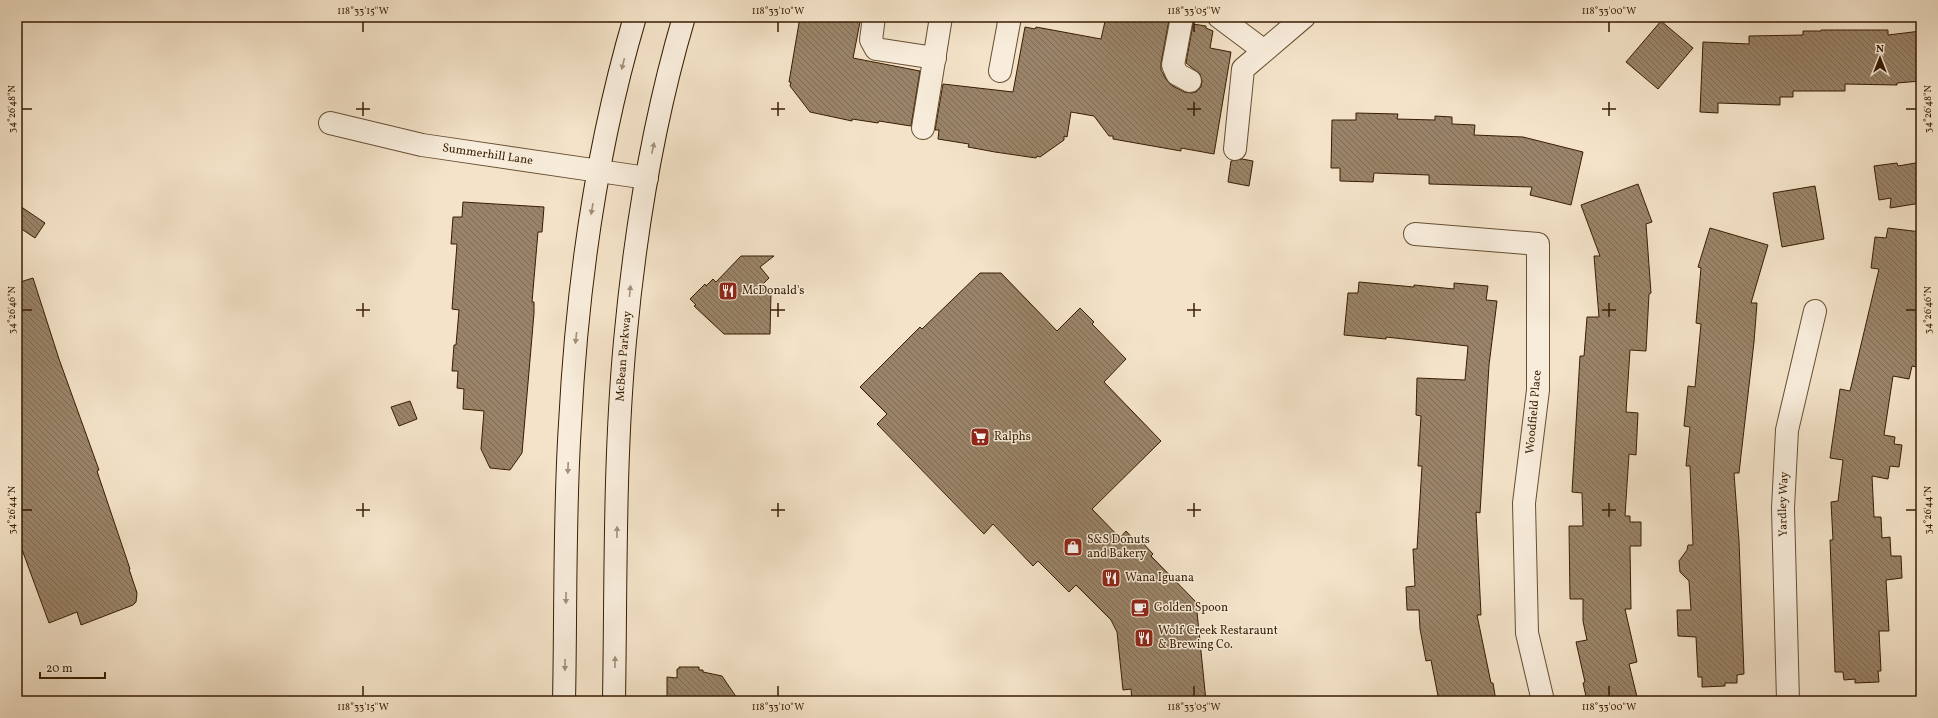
<svg xmlns="http://www.w3.org/2000/svg" width="1938" height="718" font-family="Vollkorn,serif">
<defs>
<pattern id="building-back-hatch" width="6" height="6" patternUnits="userSpaceOnUse"><rect width="6" height="6" fill="#9a8469"/><path d="M-1 5l2 2M0 0l6 6M5-1l2 2" fill="none" stroke="#7f6b54"/></pattern>
</defs>
<rect width="100%" height="100%" fill="#f4e3c9"/>
<filter id="stains"><feTurbulence type="fractalNoise" baseFrequency=".005" numOctaves="4"/><feColorMatrix values="0 0 0 0 .2 0 0 0 0 .09 0 0 0 0 .02 0 0 0 .5 -.17"/></filter>
<radialGradient id="worn" r=".72"><stop offset=".6" stop-color="#630" stop-opacity="0"/><stop offset="1" stop-color="#630" stop-opacity=".3"/></radialGradient>
<!-- building -->
<g fill="url(#building-back-hatch)" stroke="#381d00">
<polygon points="800,17 861,17 853,58 920,71 911,126 879,121 878,123 852,119 852,121 810,112 790,86 791,82 789,82"/>
<polygon points="1106,17 1156,17 1169,20 1161,63 1161,70 1166,79 1171,85 1184,92 1191,93 1196,92 1201,87 1202,81 1200,74 1186,63 1193,24 1206,26 1206,28 1213,31 1210,48 1231,52 1214,154 1181,148 1181,151 1113,139 1113,136 1109,136 1094,116 1071,112 1067,137 1064,136 1064,140 1040,157 1037,156 1036,158 995,152 968,147 969,144 938,139 939,130 935,130 943,84 1013,92 1025,27 1035,29 1036,27 1101,39"/>
<polygon points="1661,21 1693,48 1658,89 1626,62"/>
<polygon points="1821,30 1888,30 1888,35 1921,31 1921,81 1897,83 1897,85 1845,84 1845,91 1793,91 1793,97 1780,97 1780,105 1718,103 1718,113 1700,112 1703,42 1749,44 1749,36 1803,35 1803,31 1821,31"/>
<polygon points="1356,113 1398,114 1397,119 1435,120 1435,116 1452,117 1452,124 1475,125 1474,135 1523,137 1583,152 1571,205 1530,195 1532,187 1429,184 1429,175 1374,173 1373,182 1340,181 1340,168 1331,168 1332,120 1356,120"/>
<polygon points="1242,159 1253,161 1249,186 1228,182 1231,161"/>
<polygon points="1921,162 1921,203 1890,208 1891,198 1879,200 1874,166 1897,163 1898,166"/>
<polygon points="1638,184 1652,222 1646,224 1651,293 1649,294 1646,351 1630,350 1626,412 1638,413 1636,455 1629,454 1625,516 1630,516 1630,522 1641,522 1641,546 1630,546 1631,609 1625,609 1637,662 1629,664 1638,701 1587,701 1583,683 1585,682 1576,642 1587,640 1583,621 1583,599 1570,599 1569,526 1583,526 1582,493 1572,492 1580,356 1584,356 1587,317 1599,317 1594,256 1600,256 1581,205"/>
<polygon points="1815,186 1824,239 1782,247 1773,193"/>
<polygon points="463,202 544,207 542,232 538,232 532,302 534,302 534,313 522,453 510,470 490,468 481,449 484,411 463,409 464,389 457,388 458,371 452,371 454,345 456,345 459,310 452,309 457,244 451,244 453,217 462,217"/>
<polygon points="17,204 45,223 35,238 17,226"/>
<polygon points="1710,228 1768,245 1751,303 1757,303 1754,342 1739,473 1734,473 1739,541 1744,674 1737,675 1737,683 1725,683 1725,686 1702,687 1702,677 1698,677 1696,637 1678,636 1677,610 1691,610 1689,581 1680,572 1679,561 1687,550 1688,545 1693,545 1690,466 1686,466 1690,427 1684,426 1688,386 1695,387 1701,324 1696,323 1701,268 1698,267"/>
<polygon points="1888,228 1921,232 1921,368 1912,366 1909,379 1893,376 1884,435 1895,437 1894,444 1902,445 1899,467 1890,466 1888,479 1872,476 1874,517 1881,517 1882,538 1890,537 1891,556 1901,556 1902,578 1886,580 1889,631 1879,631 1881,671 1878,671 1879,682 1855,683 1855,679 1844,680 1843,672 1835,672 1830,540 1833,540 1831,502 1838,501 1843,460 1830,458 1840,389 1850,391 1879,269 1871,268 1875,237 1886,238"/>
<polygon points="741,256 774,256 760,267 769,278 763,284 771,292 770,334 724,334 694,306 696,305 690,299 705,284 706,286 713,279 716,282"/>
<polygon points="980,273 1001,273 1057,331 1080,308 1094,322 1092,324 1126,359 1104,382 1161,441 1092,509 1120,538 1126,531 1138,544 1141,541 1153,554 1151,556 1196,602 1206,701 1132,701 1131,689 1123,690 1117,632 1111,620 1076,585 1069,592 1038,561 1033,566 993,524 984,534 877,424 887,414 860,387 920,327 922,329"/>
<polygon points="33,278 59,359 99,470 97,471 100,480 130,569 129,569 137,593 136,602 133,605 81,625 77,612 49,623 17,536 17,283"/>
<polygon points="1359,282 1414,287 1414,285 1454,289 1454,283 1488,286 1486,300 1497,301 1489,365 1480,513 1476,512 1481,615 1477,615 1491,683 1493,683 1496,701 1439,701 1431,660 1426,661 1420,629 1419,610 1407,610 1406,587 1415,586 1413,549 1417,549 1422,466 1418,466 1421,416 1416,415 1417,378 1465,380 1468,346 1386,337 1386,339 1344,335 1348,293 1358,293"/>
<polygon points="410,401 417,419 399,426 391,407"/>
<polygon points="679,667 699,667 699,670 703,670 703,672 722,676 739,701 667,701 667,677 677,678 677,669 679,669"/>
</g>
<g fill="none" stroke-linecap="round" stroke-linejoin="round">
<!-- street casing -->
<g stroke="#674e32" stroke-width="24">
<g id="street">
<polyline points="874,17 871,40 876,49 935,58"/>
<polyline points="1182,17 1173,65 1177,74 1190,81"/>
<polyline points="1219,17 1263,50"/>
<polyline points="1000,71 1010,17"/>
<path id="s1" d="M330,123L422,145L647,178"/>
<polyline points="923,128 941,17"/>
<polyline points="1235,149 1243,69 1304,17"/>
<polyline points="1415,234 1538,244 1538,390 1524,503 1527,633 1543,701"/>
<path id="s2" d="M1788,701L1783,508L1787,430L1815,311"/>
</g>
</g>
<!-- secondary casing -->
<g stroke="#381d00" stroke-width="24">
<g id="secondary">
<path d="M564,701C566,609 564,516 570,424C577,287 596,149 635,17"/>
<path id="s3" d="M614,701C616,581 614,460 625,341C635,232 653,122 684,17"/>
</g>
</g>
<!-- street -->
<use href="#street" stroke="#f8eddc" stroke-width="22"/>
<!-- secondary -->
<use href="#secondary" stroke="#f8eddc" stroke-width="22"/>
</g>
<!-- one-way arrows -->
<defs><path id="oneway-solid" d="M-6-.8H1V-3.2L6.5 0L1 3.2V.8H-6Z"/></defs>
<g fill="#a28f79">
<use href="#oneway-solid" transform="translate(623 64) rotate(104)"/>
<use href="#oneway-solid" transform="translate(653 148) rotate(-78)"/>
<use href="#oneway-solid" transform="translate(592 209) rotate(100)"/>
<use href="#oneway-solid" transform="translate(630 291) rotate(-84)"/>
<use href="#oneway-solid" transform="translate(576 338) rotate(96)"/>
<use href="#oneway-solid" transform="translate(568 468) rotate(92)"/>
<use href="#oneway-solid" transform="translate(617 532) rotate(-89)"/>
<use href="#oneway-solid" transform="translate(566 598) rotate(91)"/>
<use href="#oneway-solid" transform="translate(615 662) rotate(-89)"/>
<use href="#oneway-solid" transform="translate(565 665) rotate(91)"/>
</g>
<!-- ticks -->
<path fill="none" stroke="#381d00" stroke-width="1.5" d="M363,22V32M778,22V32M1194,22V32M1609,22V32M363,102V116M778,102V116M1194,102V116M1609,102V116M22,109H32M356,109H370M771,109H785M1187,109H1201M1602,109H1616M1906,109H1916M363,303V317M778,303V317M1194,303V317M1609,303V317M22,310H32M356,310H370M771,310H785M1187,310H1201M1602,310H1616M1906,310H1916M363,503V517M778,503V517M1194,503V517M1609,503V517M22,510H32M356,510H370M771,510H785M1187,510H1201M1602,510H1616M1906,510H1916M363,686V696M778,686V696M1194,686V696M1609,686V696"/>
<!-- icons -->
<defs>
<g id="restaurant-square" transform="scale(1)"><rect x="-9" y="-9" width="18" height="18" rx="4" fill="#8f2418" stroke="#f8eddc"/><path d="M-5-6h1v4h1v-4h1v4h1v-4h1v5L-1.5 .5V6h-2V.5L-5-1ZM5-6V6H3V1.5H1.5Q1.5-4 5-6Z" fill="#fff"/></g>
<g id="supermarket-square" transform="scale(1)"><rect x="-9" y="-9" width="18" height="18" rx="4" fill="#8f2418" stroke="#f8eddc"/><path d="M-6-5.5h2.5l.6 2H6L4.5 2H-2.5L-4.4-4H-6ZM-1.5 3.2a1.3 1.3 0 1 0 .1 0ZM3 3.2a1.3 1.3 0 1 0 .1 0Z" fill="#fff"/></g>
<g id="shop-square" transform="scale(1)"><rect x="-9" y="-9" width="18" height="18" rx="4" fill="#8f2418" stroke="#f8eddc"/><path d="M-5-2.5h2.3a2.7 3.5 0 0 1 5.4 0H5L5.5 6h-11ZM-1.5-2.5h3a1.5 2.3 0 0 0-3 0Z" fill="#fff"/></g>
<g id="cafe-square" transform="scale(1)"><rect x="-9" y="-9" width="18" height="18" rx="4" fill="#8f2418" stroke="#f8eddc"/><path d="M-5.5-4.5H6V0H3Q3 3.5 0 3.5H-2.5Q-5.5 3.5-5.5 0ZM3-3.2v2h1.7v-2ZM-6 4.5H4V6H-6Z" fill="#fff"/></g>
</defs>
<g fill-rule="evenodd">
<use href="#restaurant-square" x="728" y="291"/>
<use href="#supermarket-square" x="980" y="437"/>
<use href="#shop-square" x="1073" y="547"/>
<use href="#restaurant-square" x="1111" y="578"/>
<use href="#cafe-square" x="1140" y="608"/>
<use href="#restaurant-square" x="1144" y="638"/>
</g>
<g text-anchor="middle" dominant-baseline="central" stroke-width="3" stroke-linejoin="round" paint-order="stroke">
<!-- street labels -->
<g font-size="12" fill="#381d00" stroke="#f8eddc">
<text stroke="none"><textPath href="#s1" startOffset="161">Summerhill Lane</textPath></text>
<text stroke="none"><textPath href="#s3" startOffset="345">McBean Parkway</textPath></text>
<text transform="translate(1534 412) rotate(-85)">Woodfield Place</text>
<text stroke="none"><textPath href="#s2" startOffset="197">Yardley Way</textPath></text>
</g>
<!-- poi labels -->
<g font-size="12" fill="#381d00" stroke="#f8eddc" text-anchor="start">
<text x="742" y="291">McDonald's</text>
<text x="994" y="437">Ralphs</text>
<text x="1087" y="540">S&amp;S Donuts<tspan x="1087" dy="14">and Bakery</tspan></text>
<text x="1125" y="578">Wana Iguana</text>
<text x="1154" y="608">Golden Spoon</text>
<text x="1158" y="631">Wolf Creek Restaraunt<tspan x="1158" dy="14">&amp; Brewing Co.</tspan></text>
</g>
</g>
<!-- margin -->
<rect width="1938" height="718" fill="none" stroke="#f4e3c9" stroke-width="44"/>
<!-- north arrow -->
<g transform="translate(1880 58)" stroke="#f8eddc" stroke-width="3" paint-order="stroke">
<path d="M0-3L7 15L0 10L-7 15Z" fill="#381d00"/>
<text y="-6" font-size="11" font-weight="bold" text-anchor="middle" fill="#381d00">N</text>
</g>
<!-- scale -->
<path d="M40 672v6h65v-6" fill="none" stroke="#381d00" stroke-width="2"/>
<text x="46" y="672" font-size="12" fill="#381d00" stroke="#f8eddc" stroke-width="3" paint-order="stroke">20 m</text>
<rect x="22" y="22" width="1894" height="674" fill="none" stroke="#381d00" stroke-width="1.5"/>
<g font-size="10" text-anchor="middle" fill="#381d00">
<text x="363" y="14">118°33'15"W</text>
<text x="778" y="14">118°33'10"W</text>
<text x="1194" y="14">118°33'05"W</text>
<text x="1609" y="14">118°33'00"W</text>
<text transform="translate(11 109) rotate(-90)" y="4">34°26'48"N</text>
<text transform="translate(1927 109) rotate(-90)" y="4">34°26'48"N</text>
<text transform="translate(11 310) rotate(-90)" y="4">34°26'46"N</text>
<text transform="translate(1927 310) rotate(-90)" y="4">34°26'46"N</text>
<text transform="translate(11 510) rotate(-90)" y="4">34°26'44"N</text>
<text transform="translate(1927 510) rotate(-90)" y="4">34°26'44"N</text>
<text x="363" y="710">118°33'15"W</text>
<text x="778" y="710">118°33'10"W</text>
<text x="1194" y="710">118°33'05"W</text>
<text x="1609" y="710">118°33'00"W</text>
</g>
<rect width="100%" height="100%" filter="url(#stains)"/>
<rect width="100%" height="100%" fill="url(#worn)"/>
</svg>
